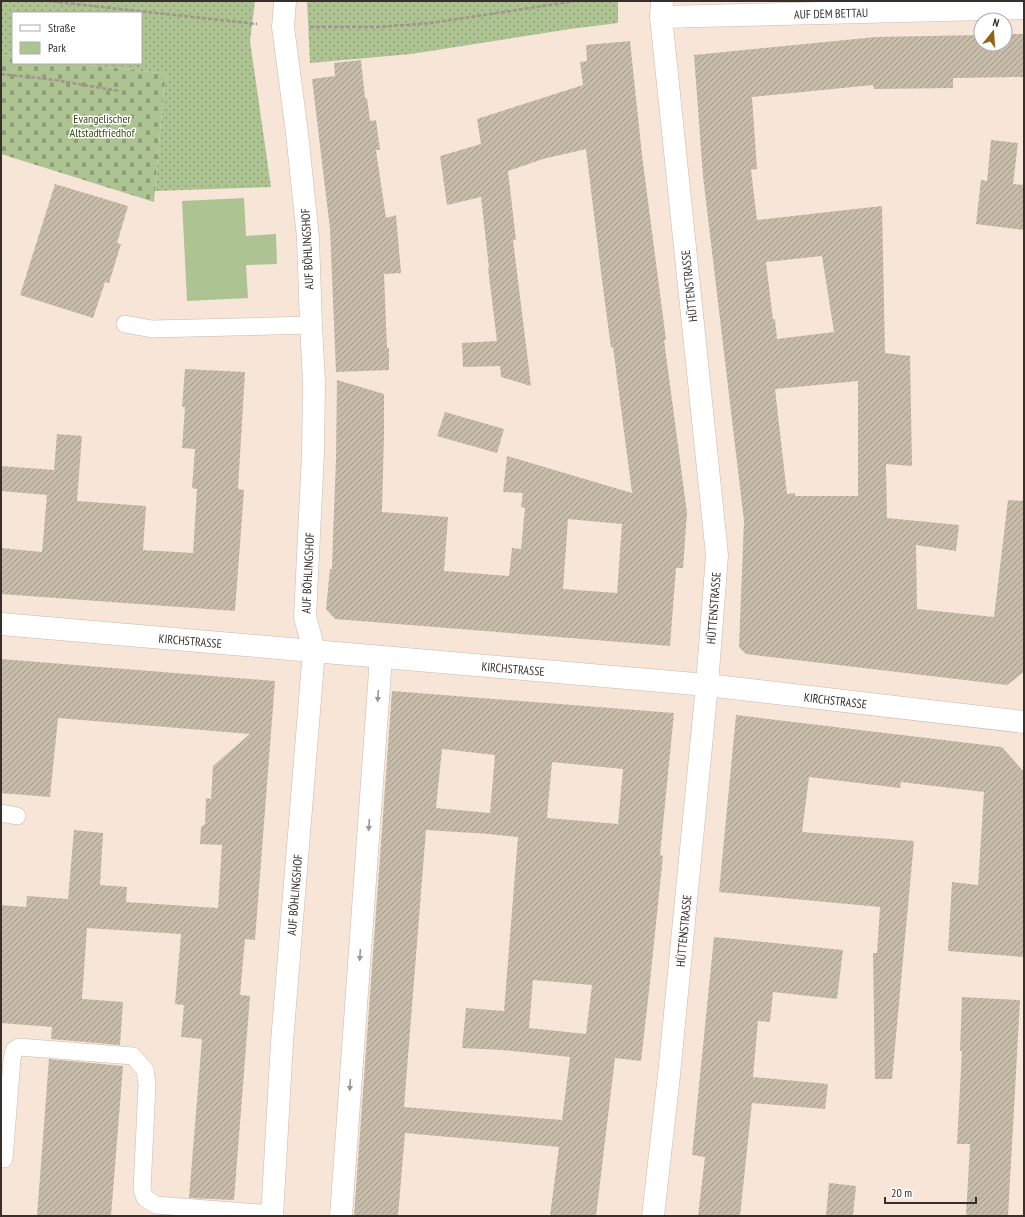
<svg xmlns="http://www.w3.org/2000/svg" width="1025" height="1217" font-family="'PT Sans Narrow',sans-serif">
<defs>
<pattern id="grass-dots" width="8" height="8" patternUnits="userSpaceOnUse"><rect width="8" height="8" fill="#adc392"/><path d="M2 2h.1M6 6h.1" fill="none" stroke="#8e9f77" stroke-width="1.8" stroke-linecap="round"/></pattern>
<pattern id="cemetery-stones" width="16" height="16" patternUnits="userSpaceOnUse"><rect width="16" height="16" fill="#adc392"/><path d="M2 7V4a2 2 0 0 1 4 0v3zM10 15v-3a2 2 0 0 1 4 0v3z" fill="#8e9f77"/></pattern>
<pattern id="building-hatch" width="6" height="6" patternUnits="userSpaceOnUse"><rect width="6" height="6" fill="#c7bbaa"/><path d="M-1 1l2-2M0 6l6-6M5 7l2-2" fill="none" stroke="#a2988b"/></pattern>
</defs>
<rect width="100%" height="100%" fill="#f7e5d8"/>
<!-- grass -->
<g fill="url(#grass-dots)">
<polygon points="1,1 255,1 250,41 271,187 155,191 164,87 168,74 71,63 141,63 141,13 13,13 13,56 1,55"/>
<polygon points="307,1 618,1 618,23 570,29 411,54 310,63"/>
</g>
<!-- cemetery -->
<polygon fill="url(#cemetery-stones)" points="1,55 13,56 13,63 71,63 168,74 164,87 154,202 1,154"/>
<!-- green -->
<polygon fill="#adc392" points="244,198 246,236 276,234 277,264 246,265 248,298 187,301 182,201"/>
<!-- building -->
<g fill="url(#building-hatch)" fill-rule="evenodd">
<path d="M1005,34H1024V77L953,78V88L874,89L873,85L752,97L757,169L751,170L757,220L882,206L885,353L910,356L912,466L886,464L887,518L959,525L956,551L916,545L917,609L994,617L1008,500L1024,501V672L1007,685L746,654L739,647L744,521L703,176L694,55L876,37L981,35V44H1005ZM822,256L834,332L777,339L775,319L773,320L766,262ZM858,381V496H795V493L787,494L775,389Z"/>
<path d="M630,41L642,155L666,340H664L687,513L683,568H676L670,646L335,619L326,609L330,569H332L333,536L336,460L337,380L384,394V434L382,512L448,517L444,571L509,576L512,548L521,549L525,508L521,507L523,493L503,492L507,456L632,493L613,347L611,348L602,280L586,149L543,159L508,171L516,240H513L531,386L501,377L500,366L463,367L462,343L497,341L488,268H489L481,197L447,205L440,156L481,144L477,119L583,85L580,62L587,61L586,45ZM568,519L622,524L617,593L563,589Z"/>
<polygon points="361,60 365,98 367,98 370,121 376,120 380,150 376,150 386,218 396,215 401,273 384,274 387,348 389,348 389,370 336,372 330,229 312,79 335,76 334,63"/>
<polygon points="991,140 1018,143 1013,184 1024,185 1024,230 976,224 981,180 987,181"/>
<polygon points="55,184 128,206 117,243 121,244 109,283 105,282 93,318 20,295"/>
<polygon points="185,369 245,372 238,489 244,490 235,611 1,594 1,548 42,552 47,495 1,491 1,466 54,470 57,434 82,436 77,501 146,506 143,550 193,553 197,489 192,488 195,449 182,448 185,407 182,407"/>
<polygon points="445,412 504,429 497,453 437,436"/>
<polygon points="1,659 275,681 255,940 245,939 240,995 250,996 234,1200 189,1198 202,1039 181,1037 184,1005 175,1004 181,934 87,928 82,999 123,1002 120,1045 51,1039 52,1027 1,1023 1,905 26,907 27,896 68,899 74,830 103,833 100,885 127,887 126,902 218,908 222,845 200,844 201,827 205,824 206,798 211,799 213,766 250,734 58,718 50,797 1,793"/>
<path d="M392,691L674,713L660,855L663,856L649,991L641,1061L615,1058L596,1216H550L559,1147L405,1133L398,1216H354ZM442,749L495,755L490,813L436,808ZM552,762L623,769L618,824L547,818ZM426,830L489,834L518,837L504,1011L466,1008L462,1048L502,1050L570,1057L562,1120L404,1107ZM533,980L592,985L586,1034L529,1028Z"/>
<polygon points="736,715 1002,747 1024,772 1024,931 1023,957 948,951 952,882 978,885 984,792 901,782 900,788 809,777 802,832 914,841 892,1079 875,1079 873,953 877,953 880,907 719,892"/>
<polygon points="714,937 843,950 837,999 773,992 770,1022 758,1021 753,1077 828,1084 825,1109 752,1103 740,1216 698,1216 705,1157 692,1155"/>
<polygon points="962,997 1020,1000 1008,1216 966,1216 970,1144 957,1144 962,1051 960,1051"/>
<polygon points="49,1059 123,1066 111,1216 37,1216"/>
<polygon points="829,1183 856,1186 853,1216 826,1216"/>
</g>
<g fill="none" stroke-linecap="round" stroke-linejoin="round">
<!-- service casing -->
<g stroke="#cbb9ad" stroke-width="18">
<g id="service">
<polyline points="125,324 152,329 311,325"/>
<polyline points="1,813 17,816"/>
<polyline points="4,1159 12,1059 14,1050 19,1047 133,1056 145,1070 147,1084 142,1190 145,1198 156,1205 273,1214"/>
</g>
</g>
<!-- minor casing -->
<g stroke="#cbb9ad" stroke-width="23">
<g id="minor">
<path id="s1" d="M661,17L1024,8"/>
<path id="s2" d="M1,624L707,685L1024,722"/>
<path id="s3" d="M272,1216L282,1042L314,650L305,617L313,453L314,383L311,325L308,238L297,133L283,27L285,1"/>
<polyline points="341,1216 381,657"/>
<path id="s4" d="M653,1216L669,1075L707,685L717,555L661,17L662,1"/>
</g>
</g>
<!-- path -->
<g stroke="#a2948b" stroke-width="2.5" stroke-dasharray="4 2" stroke-linecap="butt">
<polyline points="47,1 257,24"/>
<polyline points="310,27 379,27 431,23 576,1"/>
<polyline points="1,74 48,79 120,91"/>
</g>
<!-- service -->
<use href="#service" stroke="#fff" stroke-width="17"/>
<!-- minor -->
<use href="#minor" stroke="#fff" stroke-width="22"/>
</g>
<!-- one-way arrows -->
<defs><path id="oneway-solid" d="M-6-.8H1V-3.2L6.5 0L1 3.2V.8H-6Z"/></defs>
<g fill="#9a9795">
<use href="#oneway-solid" transform="translate(378 696) rotate(94)"/>
<use href="#oneway-solid" transform="translate(369 825) rotate(94)"/>
<use href="#oneway-solid" transform="translate(360 955) rotate(94)"/>
<use href="#oneway-solid" transform="translate(350 1085) rotate(94)"/>
</g>
<g text-anchor="middle" dominant-baseline="central" stroke-width="3" stroke-linejoin="round" paint-order="stroke">
<!-- street labels -->
<g font-size="12" fill="#362f2b" stroke="#fff">
<text stroke="none"><textPath href="#s1" startOffset="170">AUF DEM BETTAU</textPath></text>
<text transform="translate(307 249) rotate(-93)">AUF BÖHLINGSHOF</text>
<text transform="translate(689 286) rotate(-96)">HÜTTENSTRASSE</text>
<text stroke="none"><textPath href="#s3" startOffset="646">AUF BÖHLINGSHOF</textPath></text>
<text stroke="none"><textPath href="#s4" startOffset="611">HÜTTENSTRASSE</textPath></text>
<text stroke="none"><textPath href="#s2" startOffset="190">KIRCHSTRASSE</textPath></text>
<text stroke="none"><textPath href="#s2" startOffset="514">KIRCHSTRASSE</textPath></text>
<text stroke="none"><textPath href="#s2" startOffset="838">KIRCHSTRASSE</textPath></text>
<text stroke="none"><textPath href="#s3" startOffset="322">AUF BÖHLINGSHOF</textPath></text>
<text stroke="none"><textPath href="#s4" startOffset="287">HÜTTENSTRASSE</textPath></text>
</g>
<!-- park labels -->
<g font-size="12" fill="#364b14" stroke="#fff">
<text x="102" y="118">Evangelischer<tspan x="102" dy="14">Altstadtfriedhof</tspan></text>
</g>
</g>
<!-- border -->
<rect width="1025" height="1217" fill="none" stroke="#362f2b" stroke-width="4"/>
<!-- legend -->
<rect x="12" y="12" width="130" height="52" fill="#ffffff" stroke="#afacaa"/>
<rect x="20" y="25" width="20" height="6" fill="#ffffff" stroke="#afacaa"/>
<text x="48" y="32" font-size="12" fill="#362f2b">Straße</text>
<rect x="20" y="42" width="20" height="12" fill="#adc392" stroke="#afacaa"/>
<text x="48" y="52" font-size="12" fill="#362f2b">Park</text>
<!-- north arrow -->
<g transform="translate(993 32) rotate(17)"><circle r="19" fill="#ffffff" stroke="#afacaa"/>
<path d="M0-3L7 15L0 10L-7 15Z" fill="#946414"/>
<text y="-6" font-size="11" font-weight="bold" text-anchor="middle" fill="#362f2b">N</text>
</g>
<!-- scale -->
<path d="M885 1197v6h91v-6" fill="none" stroke="#362f2b" stroke-width="2"/>
<text x="891" y="1197" font-size="12" fill="#362f2b" stroke="#ffffff" stroke-width="3" paint-order="stroke">20 m</text>
</svg>
